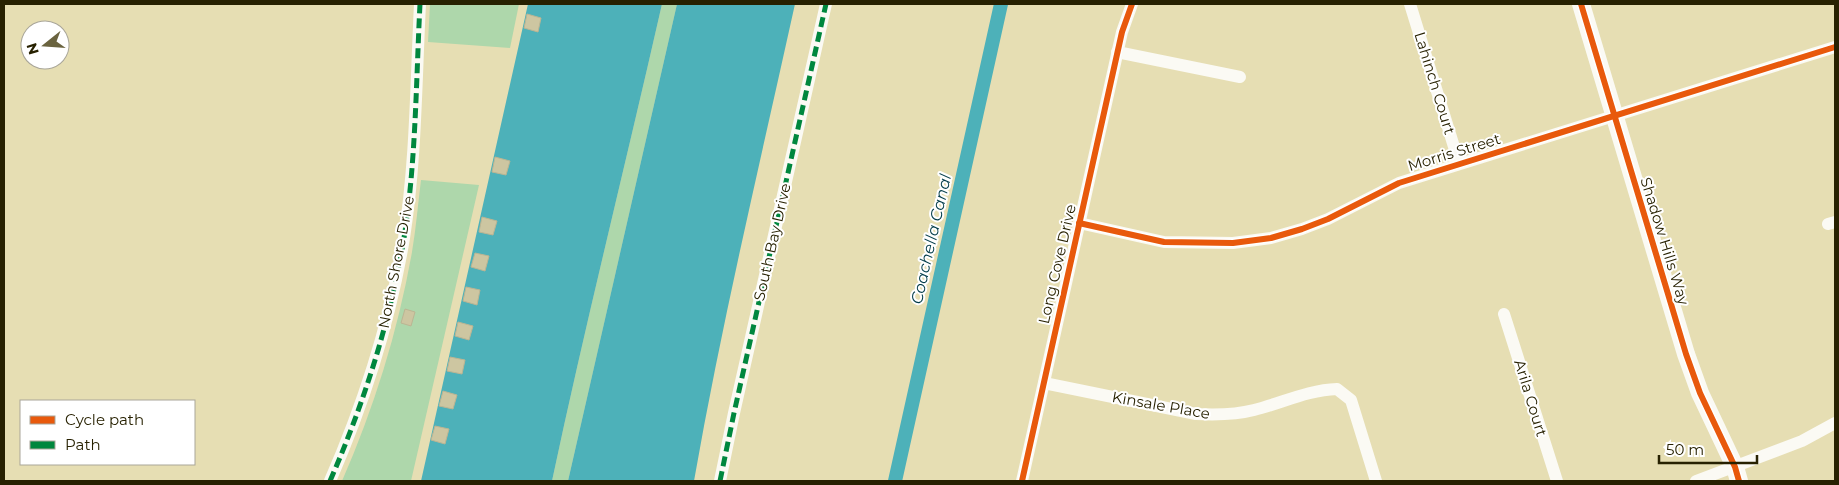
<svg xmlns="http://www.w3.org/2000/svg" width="1839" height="485" font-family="Montserrat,sans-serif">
<rect width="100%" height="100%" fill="#e6deb3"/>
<!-- green -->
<g fill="#aed7ab">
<polygon points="430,4 519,4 510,48 428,42"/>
<path d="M662,4H677L568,481H552C586,321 626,163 662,4Z"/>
<path d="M421,180L479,185L411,481H342C374,408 398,331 412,252C416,228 418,204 421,180Z"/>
</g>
<!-- water -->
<g fill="#4db1b9">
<path d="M528,4H662C626,163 586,321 552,481H421Z"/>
<path d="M677,4H795C760,163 722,321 694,481H568Z"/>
</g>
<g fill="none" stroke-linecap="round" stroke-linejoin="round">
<!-- canal -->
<polyline stroke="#4db1b9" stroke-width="14" points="895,481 1001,4"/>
</g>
<!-- building -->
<g fill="#cdc6a1" stroke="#bcb593">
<polygon points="527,14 541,18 538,32 524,28"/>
<polygon points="495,157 510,161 506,175 492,172"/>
<polygon points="482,217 497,221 493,235 479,232"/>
<polygon points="475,253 489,256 485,271 471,267"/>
<polygon points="466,287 480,290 477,305 463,301"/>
<polygon points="405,309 415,312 411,326 401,323"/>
<polygon points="458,322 473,326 469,340 455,336"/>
<polygon points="450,357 465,360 462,374 447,371"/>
<polygon points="443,391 457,395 453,409 439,406"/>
<polygon points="435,426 449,429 445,444 431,440"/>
</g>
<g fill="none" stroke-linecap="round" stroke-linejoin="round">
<!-- street -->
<g stroke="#fbfaf4" stroke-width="12">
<polyline points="1410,4 1459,163"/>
<polyline points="1117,52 1240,77"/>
<polyline points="1079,223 1164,242 1233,243 1271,238 1302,229 1328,219 1399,183 1835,47"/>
<polyline points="1828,224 1835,222"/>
<polyline points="1504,314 1557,481"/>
<path d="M1044,383L1196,414C1216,415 1235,415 1254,410C1282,403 1308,390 1337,389L1351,400L1376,481"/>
<path d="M330,481C364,403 390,322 404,238C416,161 416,82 420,4"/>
<polyline points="720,481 734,413 826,4"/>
<polyline points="1022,481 1122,32 1132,4"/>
<polyline points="1696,481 1802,441 1835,423"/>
</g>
<!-- secondary -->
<polyline stroke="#fbfaf4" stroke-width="18" points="1581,4 1686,354 1700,393 1735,467 1739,481"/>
<!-- quiet -->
<g stroke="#00873e" stroke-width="5" stroke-dasharray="10 5" stroke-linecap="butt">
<path d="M330,481C364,403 390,322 404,238C416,161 416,82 420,4"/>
<polyline points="720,481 734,413 826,4"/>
</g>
<!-- cycleway casing -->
<g stroke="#fff" stroke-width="9">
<g id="cycleway">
<polyline points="1581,4 1686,354 1700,393 1735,467 1739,481"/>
<polyline points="1079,223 1164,242 1233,243 1271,238 1302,229 1328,219 1399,183 1835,47"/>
<polyline points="1022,481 1122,32 1132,4"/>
</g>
</g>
<!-- cycleway -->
<use href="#cycleway" stroke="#e8590c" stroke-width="6"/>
</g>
<g text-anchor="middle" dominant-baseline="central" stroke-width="4" stroke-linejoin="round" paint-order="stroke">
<!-- street labels -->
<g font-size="15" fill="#272101" stroke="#fff">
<text transform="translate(1435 83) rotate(73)">Lahinch Court</text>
<text transform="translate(1454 152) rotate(-17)">Morris Street</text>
<text transform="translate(1665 241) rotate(73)">Shadow Hills Way</text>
<text transform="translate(772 242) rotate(-77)">South Bay Drive</text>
<text transform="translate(396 262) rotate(-79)">North Shore Drive</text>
<text transform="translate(1057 264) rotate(-77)">Long Cove Drive</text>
<text transform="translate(1531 398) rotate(73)">Arila Court</text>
<text transform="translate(1161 405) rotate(10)">Kinsale Place</text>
</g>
<!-- water labels -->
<g font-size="16" font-style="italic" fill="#013b48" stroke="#fff">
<text transform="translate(931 239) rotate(-77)">Coachella Canal</text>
</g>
</g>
<!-- border -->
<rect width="1839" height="485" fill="none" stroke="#272101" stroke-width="10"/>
<!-- legend -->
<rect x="20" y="400" width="175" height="65" fill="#ffffff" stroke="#a9a699"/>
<rect x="30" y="416" width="25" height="8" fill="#e8590c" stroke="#a9a699"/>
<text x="65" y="425" font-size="15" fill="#272101">Cycle path</text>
<rect x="30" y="441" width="25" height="8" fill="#00873e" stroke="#a9a699"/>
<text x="65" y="450" font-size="15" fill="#272101">Path</text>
<!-- north arrow -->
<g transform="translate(45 45) rotate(253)"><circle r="24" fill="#ffffff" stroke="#a9a699"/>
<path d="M0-4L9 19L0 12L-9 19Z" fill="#6a633f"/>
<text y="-8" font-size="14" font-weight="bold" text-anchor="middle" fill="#272101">N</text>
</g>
<!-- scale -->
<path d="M1659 455v8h98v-8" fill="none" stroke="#272101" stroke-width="2.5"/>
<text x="1666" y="455" font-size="15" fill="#272101" stroke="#ffffff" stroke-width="4" paint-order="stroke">50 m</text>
</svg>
